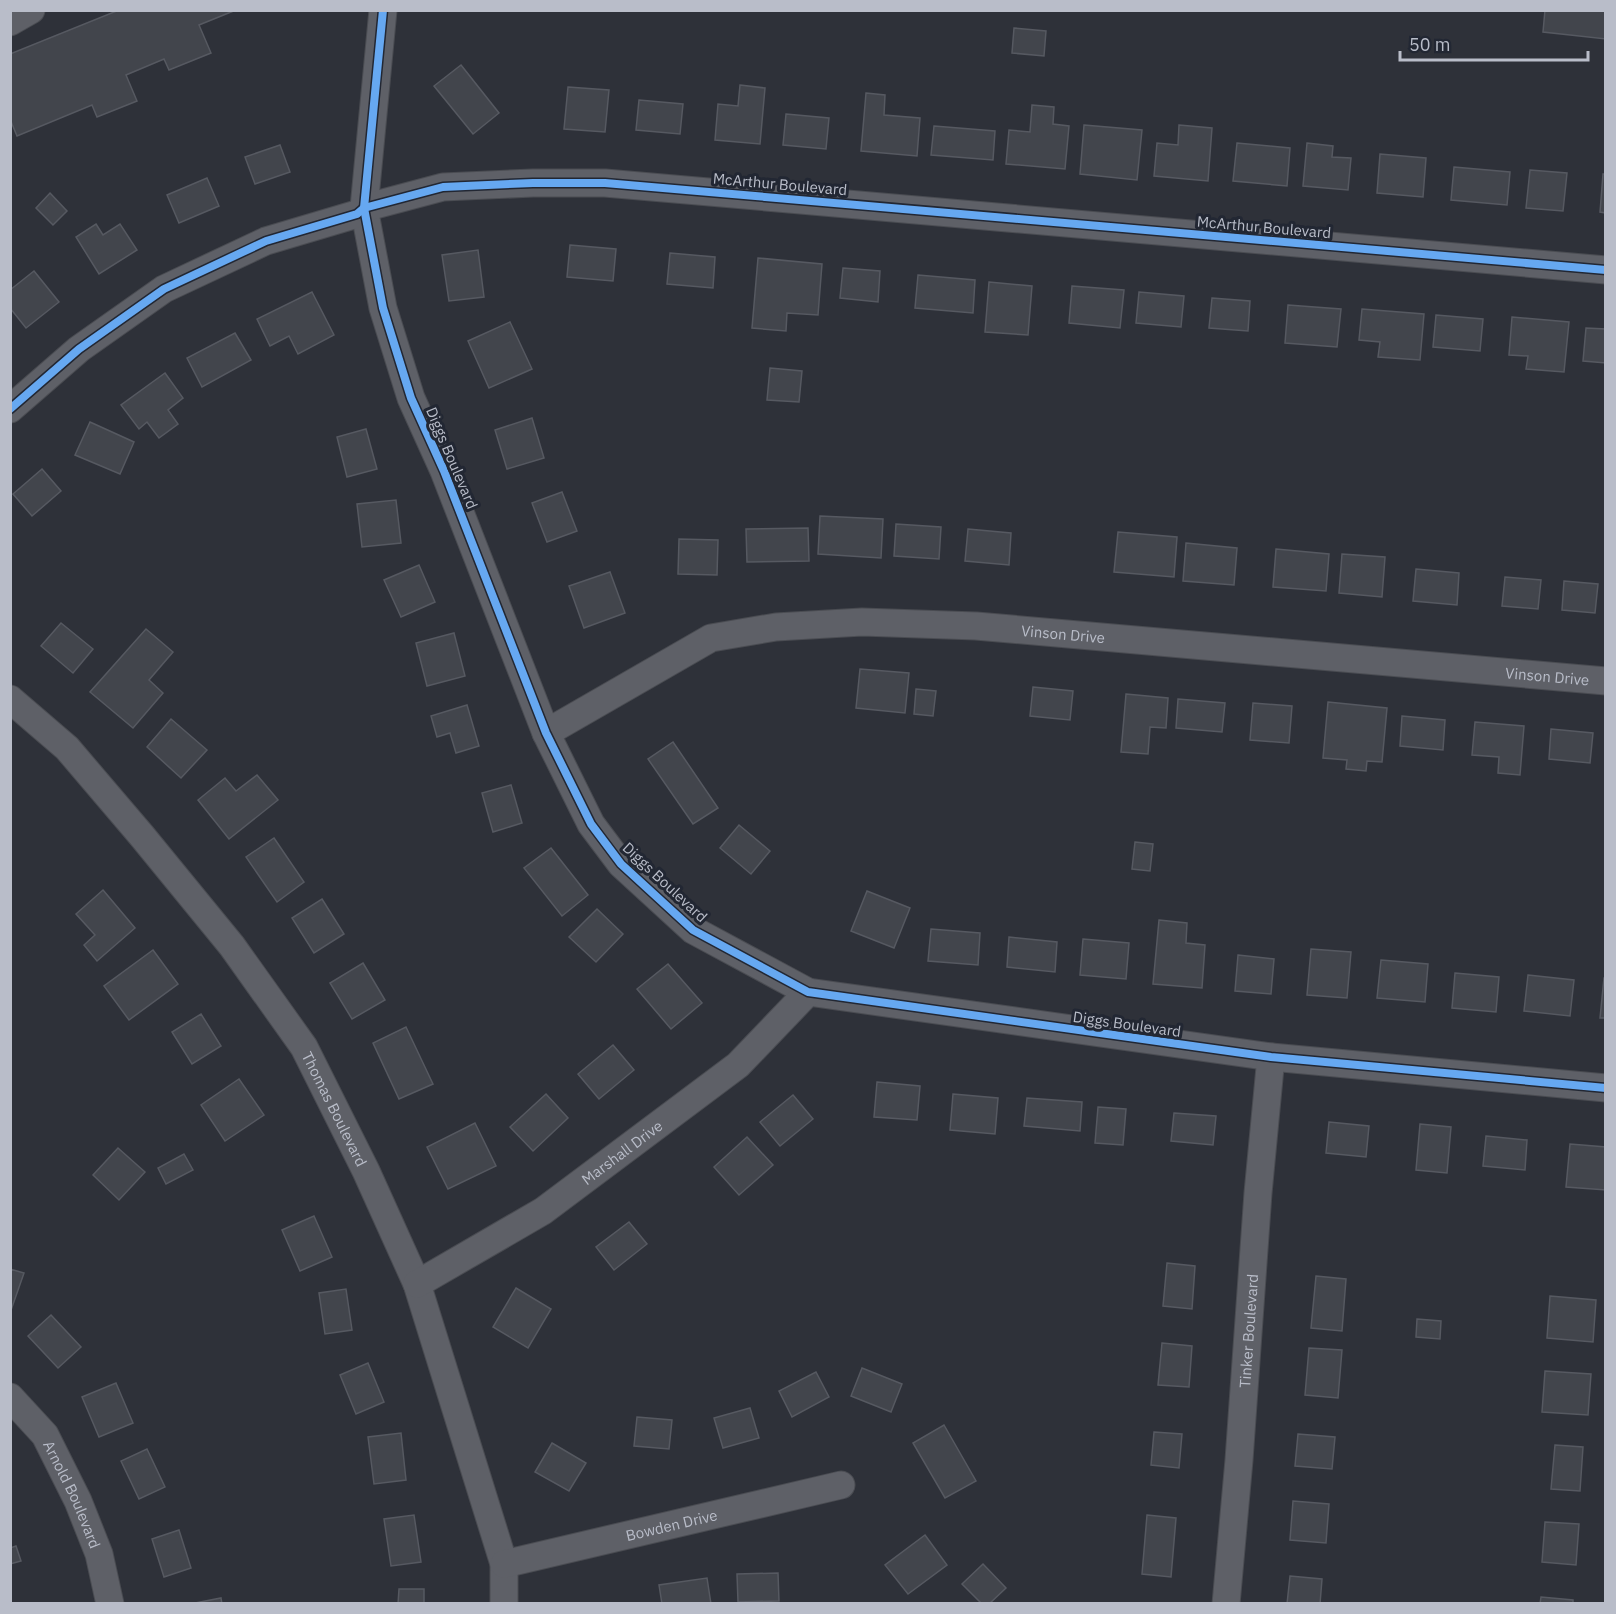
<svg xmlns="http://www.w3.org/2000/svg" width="1616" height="1614" font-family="'IBM Plex Sans',sans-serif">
<rect width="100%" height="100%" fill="#2e3139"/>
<!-- building -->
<g fill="#42454c" stroke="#565961" stroke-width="1.5">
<polygon points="119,10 236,10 199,25 211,53 169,70 164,59 126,75 137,101 97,117 92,105 17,136 10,119 10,54"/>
<polygon points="1545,10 1606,10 1606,39 1543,32"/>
<polygon points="1014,28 1046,31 1044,56 1012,53"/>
<polygon points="461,65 499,113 473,134 434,86"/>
<polygon points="740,85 765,88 760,144 715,140 718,104 738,106"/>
<polygon points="568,87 609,90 605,132 564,129"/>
<polygon points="866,93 885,95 884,115 920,118 917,156 861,151"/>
<polygon points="639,100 683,104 680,134 636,130"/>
<polygon points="1032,105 1054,107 1053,124 1069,126 1065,169 1006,164 1009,130 1030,132"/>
<polygon points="786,114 829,118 826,149 783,145"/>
<polygon points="1084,125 1142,130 1137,180 1080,174"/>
<polygon points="1179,125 1212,128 1208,181 1154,176 1157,143 1178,145"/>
<polygon points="934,126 995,131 993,160 931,155"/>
<polygon points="1237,143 1290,148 1287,186 1233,181"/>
<polygon points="1307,143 1333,146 1332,157 1351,158 1348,190 1303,186"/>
<polygon points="280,145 290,172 255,184 245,157"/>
<polygon points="1380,154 1426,158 1423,197 1377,193"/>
<polygon points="1454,167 1510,172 1507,205 1451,200"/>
<polygon points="1530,170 1567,173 1563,211 1526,208"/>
<polygon points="1603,174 1606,174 1606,213 1600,212"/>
<polygon points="207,178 219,206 179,223 167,195"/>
<polygon points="50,193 67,211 53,225 36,208"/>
<polygon points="96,224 103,235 120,224 137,250 99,274 76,237"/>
<polygon points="570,245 616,249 613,281 567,277"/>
<polygon points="478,250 484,297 449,301 442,255"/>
<polygon points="670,253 715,257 713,288 667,284"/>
<polygon points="758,258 822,264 818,315 787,313 786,331 752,328"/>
<polygon points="843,268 880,271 878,302 840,298"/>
<polygon points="34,271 59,302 26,328 10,308 10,290"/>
<polygon points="918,275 975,280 973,313 915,308"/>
<polygon points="989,282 1032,286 1028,335 985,332"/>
<polygon points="1072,286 1124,290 1120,328 1069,323"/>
<polygon points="312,292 334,335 298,354 289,336 270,346 257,319"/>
<polygon points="1139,292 1184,296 1181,327 1136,323"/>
<polygon points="1212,298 1250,301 1248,331 1209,328"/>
<polygon points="1288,305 1341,309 1337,347 1285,343"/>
<polygon points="1362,309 1424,314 1420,360 1378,357 1380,342 1359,340"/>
<polygon points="1436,315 1483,319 1480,351 1433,347"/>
<polygon points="1512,317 1569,322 1564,372 1526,369 1528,356 1509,355"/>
<polygon points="510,322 532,369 489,388 468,341"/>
<polygon points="1586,328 1606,329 1606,363 1583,361"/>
<polygon points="235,333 251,360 202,387 187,358"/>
<polygon points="770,368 802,371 799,402 767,400"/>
<polygon points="165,373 183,398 168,410 178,424 159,438 147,422 139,429 121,405"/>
<polygon points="532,418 544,458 507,469 495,430"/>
<polygon points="90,422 134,442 120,474 75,455"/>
<polygon points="366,429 377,469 347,477 337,437"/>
<polygon points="42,469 61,491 32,516 13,494"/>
<polygon points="562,492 577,531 547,542 532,503"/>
<polygon points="396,500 401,543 362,547 357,504"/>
<polygon points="820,516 883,519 881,558 818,554"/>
<polygon points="896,524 941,527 939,559 894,556"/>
<polygon points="808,528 809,561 747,562 746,529"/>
<polygon points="968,529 1011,533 1009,565 965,561"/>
<polygon points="1118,532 1177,537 1174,577 1114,572"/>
<polygon points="679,539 718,540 717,575 678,574"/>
<polygon points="1186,543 1237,548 1234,585 1183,581"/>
<polygon points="1276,549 1329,554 1326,591 1273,587"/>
<polygon points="1342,554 1385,557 1382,597 1339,593"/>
<polygon points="419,565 435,602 401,617 384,580"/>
<polygon points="1416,569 1459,573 1457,605 1413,601"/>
<polygon points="610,572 625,613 584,628 569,586"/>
<polygon points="1505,577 1541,580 1538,609 1502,606"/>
<polygon points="1564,581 1598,584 1595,613 1562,610"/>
<polygon points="61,623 93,649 73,673 41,646"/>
<polygon points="146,629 173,652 149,680 163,693 133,728 90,692"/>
<polygon points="454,633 465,676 427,686 416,643"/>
<polygon points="860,669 909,673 905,713 856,708"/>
<polygon points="1033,687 1073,691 1070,720 1030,716"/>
<polygon points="916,689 936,691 933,716 914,714"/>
<polygon points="1126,694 1168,698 1166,728 1150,727 1148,754 1121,752"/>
<polygon points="1178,699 1225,703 1222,732 1176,728"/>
<polygon points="1328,702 1387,708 1382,762 1367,761 1366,771 1346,769 1347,760 1323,758"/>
<polygon points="1253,703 1292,706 1289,743 1250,740"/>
<polygon points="467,705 479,746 456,753 450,733 437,737 431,716"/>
<polygon points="1402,716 1445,720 1443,750 1400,746"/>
<polygon points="171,719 207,750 181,778 147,747"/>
<polygon points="1475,722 1524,726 1520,775 1498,773 1499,757 1472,755"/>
<polygon points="1551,729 1593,733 1590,763 1549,759"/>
<polygon points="673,742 718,808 693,824 648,759"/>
<polygon points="257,775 278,800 229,839 198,800 225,778 236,791"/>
<polygon points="511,785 522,823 493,832 482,793"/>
<polygon points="739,825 770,851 751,874 720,848"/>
<polygon points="274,838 304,882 277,902 246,857"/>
<polygon points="1135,842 1153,844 1150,871 1132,869"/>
<polygon points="551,848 588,895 562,916 524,868"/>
<polygon points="103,890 135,928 97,961 84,945 95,935 76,914"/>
<polygon points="867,891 910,908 894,948 851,931"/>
<polygon points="322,899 344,934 314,953 292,918"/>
<polygon points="597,909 623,934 596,962 569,937"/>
<polygon points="1159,920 1187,923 1186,943 1205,945 1202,988 1153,984"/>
<polygon points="931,929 980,933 978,965 928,961"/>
<polygon points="1009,937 1057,942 1055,972 1007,967"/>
<polygon points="1083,939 1129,943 1126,979 1080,975"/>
<polygon points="1311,949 1351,952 1347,998 1307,995"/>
<polygon points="153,950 178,984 129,1020 104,986"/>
<polygon points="1238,955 1274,959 1271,994 1235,991"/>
<polygon points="1381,960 1428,964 1425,1002 1377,998"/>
<polygon points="363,963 385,1000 352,1019 330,983"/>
<polygon points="668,964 702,1003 671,1029 637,989"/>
<polygon points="1455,973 1499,977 1496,1012 1452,1008"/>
<polygon points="1528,975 1574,980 1570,1016 1524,1011"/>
<polygon points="1604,978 1606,978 1606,1018 1600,1018"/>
<polygon points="201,1014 221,1046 192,1064 172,1032"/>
<polygon points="406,1027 433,1084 399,1099 373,1043"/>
<polygon points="613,1045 634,1070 599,1099 578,1074"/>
<polygon points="239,1079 264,1115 225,1141 201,1105"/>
<polygon points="877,1082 920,1086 917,1120 874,1117"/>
<polygon points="546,1094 568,1118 533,1151 510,1127"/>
<polygon points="953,1094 998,1098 995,1134 950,1130"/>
<polygon points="793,1095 813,1119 780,1146 760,1122"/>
<polygon points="1027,1098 1082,1102 1080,1131 1024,1126"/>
<polygon points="1098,1107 1126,1109 1123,1145 1095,1143"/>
<polygon points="1174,1113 1216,1116 1213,1145 1171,1141"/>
<polygon points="1329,1122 1369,1126 1366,1157 1326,1153"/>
<polygon points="475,1123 496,1166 448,1189 427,1147"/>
<polygon points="1420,1124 1451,1127 1447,1173 1416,1170"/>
<polygon points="1486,1136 1527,1140 1525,1170 1483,1166"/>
<polygon points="747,1137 773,1165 739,1195 714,1167"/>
<polygon points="1570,1144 1606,1147 1606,1190 1566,1187"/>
<polygon points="118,1148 145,1172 119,1200 93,1175"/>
<polygon points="184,1154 193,1170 166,1184 158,1168"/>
<polygon points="314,1216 332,1257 300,1271 282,1230"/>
<polygon points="629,1222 647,1244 614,1270 596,1247"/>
<polygon points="1167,1263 1195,1266 1192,1309 1163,1306"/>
<polygon points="10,1269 24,1273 10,1313"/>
<polygon points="1316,1276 1346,1279 1342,1331 1311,1328"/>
<polygon points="516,1288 551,1309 528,1348 493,1327"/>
<polygon points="346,1289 352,1330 325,1334 319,1293"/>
<polygon points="1550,1296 1596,1300 1593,1342 1547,1338"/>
<polygon points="51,1315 81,1347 58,1368 28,1336"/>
<polygon points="1417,1319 1441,1321 1440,1339 1416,1337"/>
<polygon points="1162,1343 1192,1346 1189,1387 1158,1385"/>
<polygon points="1309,1348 1342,1350 1338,1398 1305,1395"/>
<polygon points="368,1363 384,1402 356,1414 340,1375"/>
<polygon points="862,1368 902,1384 891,1412 851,1396"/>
<polygon points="1545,1371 1591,1374 1588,1415 1542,1412"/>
<polygon points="816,1372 829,1397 792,1417 779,1391"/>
<polygon points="116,1383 133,1423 99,1437 82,1397"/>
<polygon points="750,1408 759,1438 723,1448 714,1418"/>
<polygon points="637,1417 672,1420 669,1449 634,1446"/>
<polygon points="944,1425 976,1481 945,1498 913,1443"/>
<polygon points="1154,1432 1182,1434 1179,1468 1151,1465"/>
<polygon points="401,1433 406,1480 374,1484 368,1437"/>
<polygon points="1298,1434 1335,1437 1332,1469 1295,1466"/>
<polygon points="552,1443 586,1463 569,1491 535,1472"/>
<polygon points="1555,1445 1583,1447 1580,1491 1551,1489"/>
<polygon points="147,1449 165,1487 139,1499 121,1461"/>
<polygon points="1293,1501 1329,1504 1326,1543 1290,1540"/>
<polygon points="414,1515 421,1562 391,1566 384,1519"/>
<polygon points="1147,1515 1176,1518 1171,1577 1142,1574"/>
<polygon points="1545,1522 1579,1524 1576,1565 1542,1562"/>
<polygon points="179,1530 191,1568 164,1577 152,1539"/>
<polygon points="925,1535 947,1565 908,1594 885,1565"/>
<polygon points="16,1546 21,1561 10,1564 10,1548"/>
<polygon points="983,1564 1006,1588 989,1604 982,1604 962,1584"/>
<polygon points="778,1573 779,1601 738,1602 737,1574"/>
<polygon points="1290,1576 1322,1579 1320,1604 1287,1604"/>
<polygon points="707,1578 711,1604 662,1604 659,1585"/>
<polygon points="399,1589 424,1589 424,1604 398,1604"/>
<polygon points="1541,1597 1573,1600 1573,1604 1540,1604"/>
<polygon points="221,1598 222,1604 190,1604"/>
</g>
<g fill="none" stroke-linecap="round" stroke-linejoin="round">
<!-- minor casing -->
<g stroke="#4a4c52" stroke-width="29">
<g id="minor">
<polyline points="383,10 364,208 383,308 411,398 444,471 546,733 591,824 621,864 693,930 808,992 1271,1057 1606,1088"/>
<polyline points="10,22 31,10"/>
<polyline points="10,409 79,349 164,289 266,241 357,214 364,208 443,187 533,183 605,183 1606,270"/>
<path id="s1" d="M10,699L67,748L142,836L232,946L304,1047L366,1171L417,1284L504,1564V1604"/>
<path id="s2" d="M546,733L711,638L776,627L862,622L976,626L1606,681"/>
<path id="s3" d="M417,1284L543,1211L738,1065L808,992"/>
<path id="s4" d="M10,1397L45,1435L78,1501L99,1554L110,1604"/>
<path id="s5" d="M504,1564L841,1485"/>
<path id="s6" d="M1226,1604L1239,1460L1258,1193L1271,1057"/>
</g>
</g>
<!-- minor -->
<use href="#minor" stroke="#5e6067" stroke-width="27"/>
<!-- cycleway casing -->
<g stroke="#222733" stroke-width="11">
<g id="cycleway">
<polyline points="383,10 364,208 383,308 411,398 444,471 546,733 591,824 621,864 693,930 808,992 1271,1057 1606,1088"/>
<polyline points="10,409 79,349 164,289 266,241 357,214 364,208 443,187 533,183 605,183 1606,270"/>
</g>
</g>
<!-- cycleway -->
<use href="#cycleway" stroke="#66a8f1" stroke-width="8"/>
</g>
<g text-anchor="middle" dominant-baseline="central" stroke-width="6" stroke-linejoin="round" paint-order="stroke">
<!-- street labels -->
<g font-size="15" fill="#b9bdc9" stroke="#222733">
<text transform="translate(780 184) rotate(5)">McArthur Boulevard</text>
<text transform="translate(1264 227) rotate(5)">McArthur Boulevard</text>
<text transform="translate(452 458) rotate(67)">Diggs Boulevard</text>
<text stroke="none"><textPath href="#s2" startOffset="544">Vinson Drive</textPath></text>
<text stroke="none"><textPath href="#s2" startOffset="1030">Vinson Drive</textPath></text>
<text transform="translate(665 882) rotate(43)">Diggs Boulevard</text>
<text transform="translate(1127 1024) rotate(8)">Diggs Boulevard</text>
<text stroke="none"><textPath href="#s1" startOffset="526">Thomas Boulevard</textPath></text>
<text stroke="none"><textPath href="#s3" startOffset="244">Marshall Drive</textPath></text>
<text stroke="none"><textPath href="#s6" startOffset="274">Tinker Boulevard</textPath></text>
<text stroke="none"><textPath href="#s4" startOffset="117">Arnold Boulevard</textPath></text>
<text stroke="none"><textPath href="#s5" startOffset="172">Bowden Drive</textPath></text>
</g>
</g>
<!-- border -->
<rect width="1616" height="1614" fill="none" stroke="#b9bdc9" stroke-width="24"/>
<!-- scale -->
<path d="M1400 51v9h188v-9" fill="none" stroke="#b9bdc9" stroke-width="3"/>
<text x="1409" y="51" font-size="18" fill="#b9bdc9" stroke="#222733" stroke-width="4.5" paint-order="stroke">50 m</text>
</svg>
